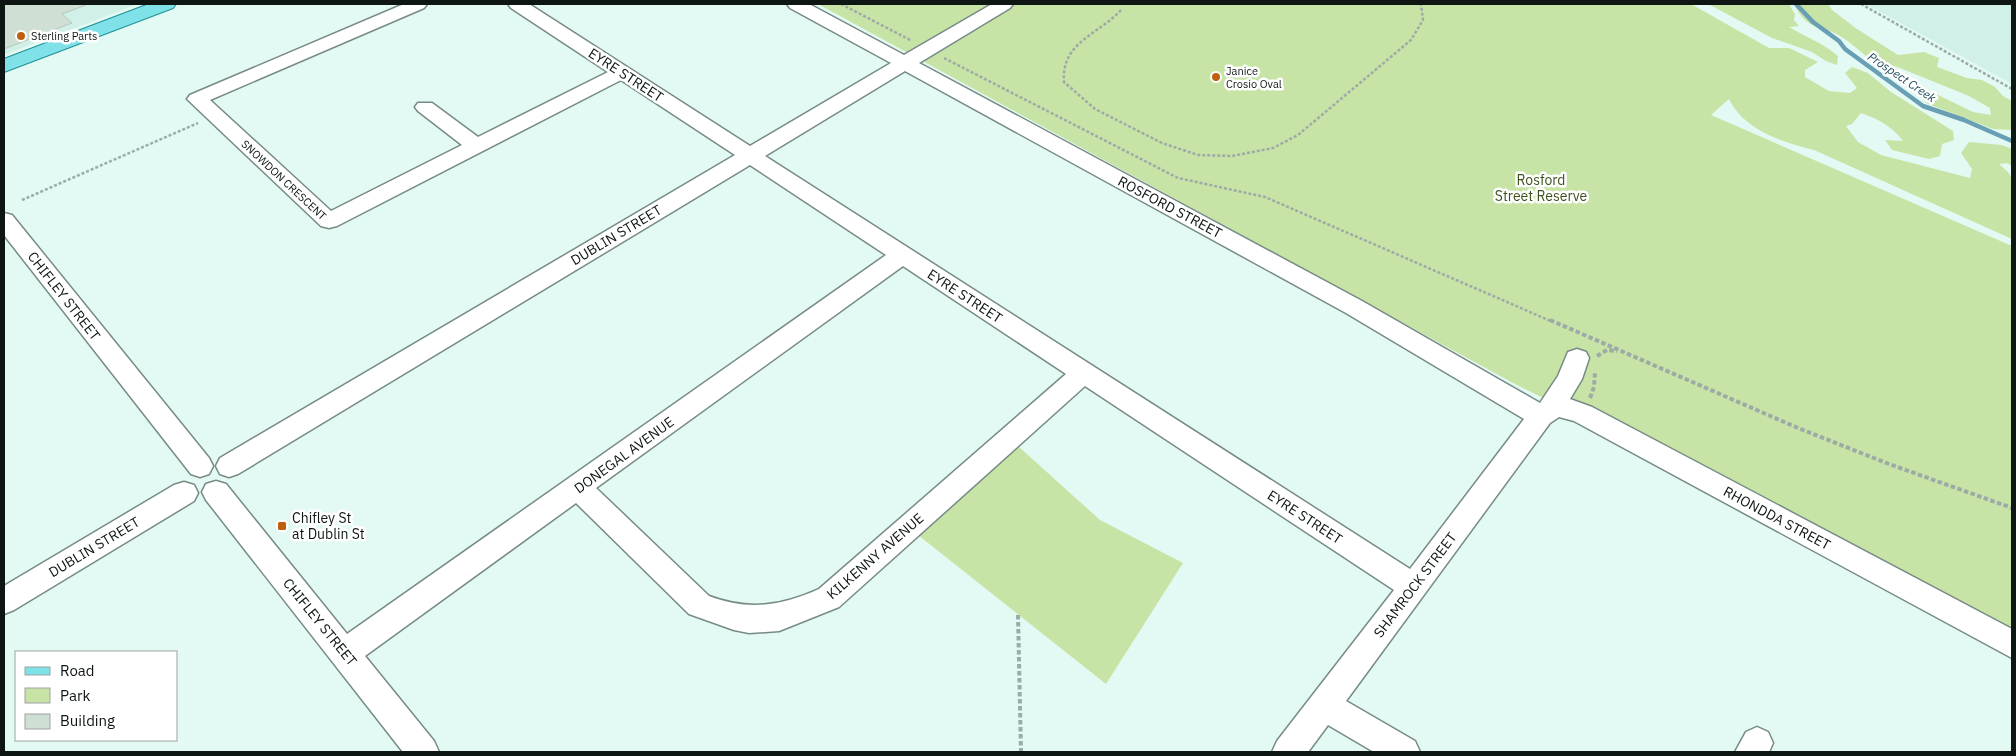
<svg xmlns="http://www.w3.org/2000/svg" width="2016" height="756" font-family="'IBM Plex Sans',sans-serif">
<rect width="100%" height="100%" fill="#e3f9f3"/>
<!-- built -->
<g fill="#d1f0e7">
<polygon points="4,4 138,4 4,55"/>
<polygon points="1866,4 2012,4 2012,84"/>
</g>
<!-- green -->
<g fill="#c8e3a6">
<path d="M818,4H1691L1769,48H1789L1818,62L1805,70V77L1829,91L1850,93L1857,88L1845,73L1852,67L1868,73L1891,92L1953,131L1954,140L1942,144L1940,156L1929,159L1892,150L1885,140L1903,141C1892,126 1878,119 1861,113L1852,124L1846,126L1858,142L1881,155L1970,178L1972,169L1961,153L1969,142L2002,145L2012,149V166L2007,163L1999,164L2008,172L2012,179V239L1814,150C1782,142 1744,130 1729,99L1711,115L2012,246V630L1513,383Z"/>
<path d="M1708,4H1789L1795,14L1794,20L1799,26L1789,27C1806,37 1823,43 1838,56L1837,65L1826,61L1812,52L1772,38Z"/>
<path d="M1794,4H1828L1832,10L1857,29L1898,55L1924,52L1939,58L1937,67L1967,78L1982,80L1995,87L2003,96L2012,101V130L1993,129L1928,104L1913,91L1936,94L1973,112L1991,115L1990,108L1969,96L1895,66L1902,76C1871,66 1864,51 1840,36C1818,23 1808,32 1794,4Z"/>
<polygon points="1018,446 1100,520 1183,563 1106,684 918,535"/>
</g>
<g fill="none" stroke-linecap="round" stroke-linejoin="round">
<!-- stream -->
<polyline stroke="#699fb5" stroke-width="4.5" points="1796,4 1813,22 1839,41 1845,49 1923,106 1964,120 2012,141"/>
</g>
<!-- building -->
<polygon fill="#cfdfd3" stroke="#b7c7bb" points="4,4 86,4 86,5 62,14 72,23 4,49"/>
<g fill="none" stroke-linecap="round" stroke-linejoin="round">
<!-- minor casing -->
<g stroke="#778b86" stroke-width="3">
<g id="minor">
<path d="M404,4H427L424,8L210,100L331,211L462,145L418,111L415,107L418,103H432L478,137L608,72L511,8L508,4H529L750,146L891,63L790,8L787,4H809L904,55L992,4H1013L1010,8L919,63L1362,301L1540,403L1558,376L1568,352L1577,349L1586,352L1589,358L1582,379L1570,399L1592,407L2012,629V658L1574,421L1559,417L1550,423L1346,701L1415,741L1420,752H1374L1328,725L1308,752H1272L1277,741L1394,590L1085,386L839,607L779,631L749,633L734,630L689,614L576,503L365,656L434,741L439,752H403L206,500L202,492L206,484L216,481L226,484L347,634L886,255L750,165L238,474L229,477L220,474L216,466L220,458L735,155L621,80L337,226L329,228L321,226L187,99L190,95ZM905,71L1346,313L1524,419L1410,569L765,156ZM903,266L1066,374L819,589C781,606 749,611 709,596L596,488Z"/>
<polygon points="4,213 12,215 209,458 213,466 209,474 200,477 191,474 4,235"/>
<polygon points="184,482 194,485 198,493 194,501 14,610 4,614 4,586 174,485"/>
<polygon points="1757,727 1768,732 1773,743 1769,752 1735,752 1746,732"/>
</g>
</g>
<!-- major casing -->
<g stroke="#208e94" stroke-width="2">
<polygon id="major" points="149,4 176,4 173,8 4,72 4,59"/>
</g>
<!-- path-far1 -->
<g stroke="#9baca7" stroke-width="2.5" stroke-dasharray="3 2" stroke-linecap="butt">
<polyline points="841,4 912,41"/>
<polyline points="1861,4 2012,89"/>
<path d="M1121,10C1098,35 1061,42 1064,82L1095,109L1162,143L1198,155L1232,156L1273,148L1298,135L1411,40L1423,20L1421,4"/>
<polyline points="944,58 1178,178 1265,197 1553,322"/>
<polyline points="22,200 198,123"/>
</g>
<!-- path -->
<g stroke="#9baca7" stroke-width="4" stroke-dasharray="4.5 2.5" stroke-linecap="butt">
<polyline points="1550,320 1798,428 1889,464 2012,508"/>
<polyline points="1597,356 1607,350 1617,351"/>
<polyline points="1590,398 1594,387 1595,373"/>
<polyline points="1018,615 1021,752"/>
</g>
<!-- minor -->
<use href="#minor" fill="#fff" fill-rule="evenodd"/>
<!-- major -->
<use href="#major" fill="#7fe2e8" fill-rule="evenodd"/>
</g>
<!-- markers -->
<g fill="#bc5f0e" stroke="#fff" stroke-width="2">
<circle cx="21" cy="36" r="5"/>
<circle cx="1216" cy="77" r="5"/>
<rect x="277" y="521" width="10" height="10" rx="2.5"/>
</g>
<g text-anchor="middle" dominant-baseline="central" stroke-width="5" stroke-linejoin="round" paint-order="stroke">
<!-- far-poi labels -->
<g font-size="11" fill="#0e1614" stroke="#fff" text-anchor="start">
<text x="31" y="36">Sterling Parts</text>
<text x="1226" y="71">Janice<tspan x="1226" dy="13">Crosio Oval</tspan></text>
</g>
<!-- far-street labels -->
<g font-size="11" fill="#0e1614" stroke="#fff">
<text transform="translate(284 180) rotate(43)">SNOWDON CRESCENT</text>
</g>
<!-- far-water labels -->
<g font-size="12" font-style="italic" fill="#1e495a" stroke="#fff">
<text transform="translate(1902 77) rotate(34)">Prospect Creek</text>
</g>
<!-- street labels -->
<g font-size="14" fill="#0e1614" stroke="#fff">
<text transform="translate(626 75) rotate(33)">EYRE STREET</text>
<text transform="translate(1170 207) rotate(28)">ROSFORD STREET</text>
<text transform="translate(616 235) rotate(-31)">DUBLIN STREET</text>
<text transform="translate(64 296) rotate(52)">CHIFLEY STREET</text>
<text transform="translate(965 296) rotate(33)">EYRE STREET</text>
<text transform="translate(624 455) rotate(-36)">DONEGAL AVENUE</text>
<text transform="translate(1305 517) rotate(33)">EYRE STREET</text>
<text transform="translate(1777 518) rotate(28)">RHONDDA STREET</text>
<text transform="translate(94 547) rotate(-31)">DUBLIN STREET</text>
<text transform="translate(875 556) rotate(-41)">KILKENNY AVENUE</text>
<text transform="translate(1415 585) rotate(-53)">SHAMROCK STREET</text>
<text transform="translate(320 622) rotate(51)">CHIFLEY STREET</text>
</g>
<!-- park labels -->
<g font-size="14" fill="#3d521d" stroke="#fff">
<text x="1541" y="180">Rosford<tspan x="1541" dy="16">Street Reserve</tspan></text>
</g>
<!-- poi labels -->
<g font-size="14" fill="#0e1614" stroke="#fff" text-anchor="start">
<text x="292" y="518">Chifley St<tspan x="292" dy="16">at Dublin St</tspan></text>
</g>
</g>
<!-- border -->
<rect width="2016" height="756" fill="none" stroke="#0e1614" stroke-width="10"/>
<!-- legend -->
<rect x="15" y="651" width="162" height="90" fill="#ffffff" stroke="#9fa2a1"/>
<rect x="25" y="667" width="25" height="8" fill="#7fe2e8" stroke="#9fa2a1"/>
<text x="60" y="676" font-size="15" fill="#0e1614">Road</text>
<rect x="25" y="688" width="25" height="15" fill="#c8e3a6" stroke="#9fa2a1"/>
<text x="60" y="701" font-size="15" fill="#0e1614">Park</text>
<rect x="25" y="714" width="25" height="15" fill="#cfdfd3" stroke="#9fa2a1"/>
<text x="60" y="726" font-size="15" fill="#0e1614">Building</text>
</svg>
